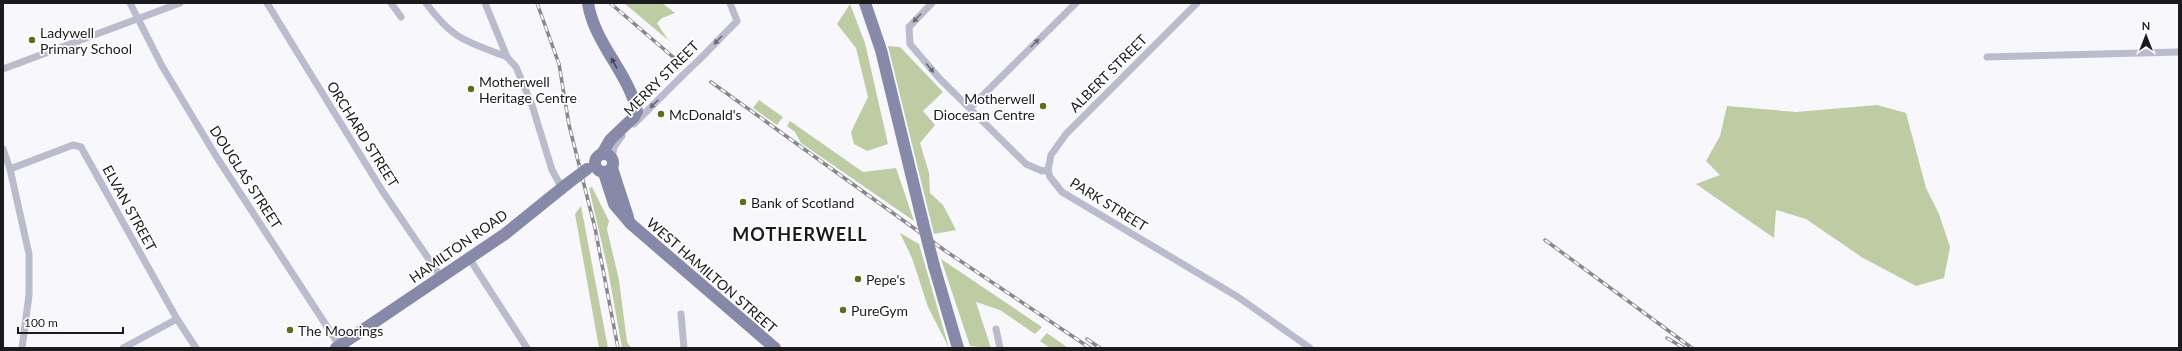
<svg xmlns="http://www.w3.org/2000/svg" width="2182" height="351" font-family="Lato,sans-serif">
<rect width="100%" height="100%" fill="#f7f7fc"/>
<!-- forest -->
<g fill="#becca4">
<polygon points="624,3 662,3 675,13 662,18 657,23 668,40"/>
<polygon points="850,4 865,43 888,144 867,151 854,144 851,132 868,97 856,48 837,24"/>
<polygon points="888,46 900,47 943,92 923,111 935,125 920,143 929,173 930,193 943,205 956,230 934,234"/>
<polygon points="759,100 783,117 777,125 753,108"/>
<polygon points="1877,105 1906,113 1926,188 1939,214 1950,247 1944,278 1916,286 1863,258 1806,219 1776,210 1774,238 1696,184 1720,175 1706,161 1720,136 1727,106 1796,112"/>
<polygon points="790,121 863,172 896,168 914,221 801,143 795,132 787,126"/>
<polygon points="592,187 609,221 607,229 619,280 627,342 631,348 622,348 608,270 589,188"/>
<polygon points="581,206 608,348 599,348 575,214"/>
<polygon points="900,233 919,244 949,348 928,307 912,258"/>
<polygon points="941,259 1042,327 1035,334 1000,310 976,302 991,348 970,346"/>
<polygon points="1047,333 1068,348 1050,348 1040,341"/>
</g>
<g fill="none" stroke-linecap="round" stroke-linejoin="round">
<!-- minor -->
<g stroke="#babbcd" stroke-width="7">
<polyline points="130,3 162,66 216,156 341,348"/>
<polyline points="267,3 383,192 441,277"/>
<polyline points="391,3 401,17"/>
<path d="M426,3C453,40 466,41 507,57"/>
<polyline points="485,3 507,57 516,67 532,105 552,170 562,188"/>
<polyline points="932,3 909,27 910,44 939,78 1026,164 1042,171 1048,170 1050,177 1062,192 1238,297 1310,348"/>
<polyline points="1987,57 2179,52"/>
<polyline points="700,59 737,21 730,3"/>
<polyline points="3,69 180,3"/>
<polyline points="970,108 1076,3"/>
<polyline points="634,124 682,76"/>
<polyline points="3,149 10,169 29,254 29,295 22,348"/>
<polyline points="612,158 614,147 622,136"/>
<polyline points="10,169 73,145 81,147 177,319 196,348"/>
<polyline points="1048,170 1051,155 1066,134 1197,3"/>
<polyline points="469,258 527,348"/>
<polyline points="681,314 684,348"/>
<polyline points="996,329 1000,348"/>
<polyline points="123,348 177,319"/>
</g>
<!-- primary -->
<g stroke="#8689a8" stroke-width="12">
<path d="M588,3C594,43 628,72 637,111L634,117L610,140L602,154"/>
<polyline points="865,3 881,50 923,223"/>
<circle cx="604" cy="163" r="9"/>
<polyline points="612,168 628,217"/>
<polyline points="604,173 614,204 631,224 775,348"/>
<polyline points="934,266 958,348"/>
<polyline points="336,348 505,234 567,184"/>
</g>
<!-- rail casing -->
<g stroke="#88888c" stroke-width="3.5">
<g id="rail">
<polyline points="537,3 559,64 569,125 595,228 618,348"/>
<polyline points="610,3 680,63"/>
<polyline points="711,82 947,252 1090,348"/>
<polyline points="1545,240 1692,348"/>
<polyline points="1667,338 1684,348"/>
<polyline points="1087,339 1100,348"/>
</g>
</g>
<!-- rail -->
<use href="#rail" stroke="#fff" stroke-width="2" stroke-dasharray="6" stroke-linecap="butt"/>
<!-- minor-bridge -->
<polyline stroke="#babbcd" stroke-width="7" points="682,76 700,59"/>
<!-- primary-bridge -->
<g stroke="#8689a8" stroke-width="12">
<polyline points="567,184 587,169"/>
<polyline points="923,223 934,266"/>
</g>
</g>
<!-- one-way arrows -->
<defs><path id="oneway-solid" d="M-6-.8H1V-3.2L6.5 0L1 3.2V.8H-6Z"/></defs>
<g fill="#6a6b75">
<use href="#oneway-solid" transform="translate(917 18) rotate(134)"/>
<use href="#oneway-solid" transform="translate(718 40) rotate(134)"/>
<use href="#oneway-solid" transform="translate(1035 43) rotate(-45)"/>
<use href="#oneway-solid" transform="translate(930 68) rotate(50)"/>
<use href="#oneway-solid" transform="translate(654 104) rotate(136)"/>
</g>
<use fill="#464755" href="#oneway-solid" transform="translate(614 63) rotate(-119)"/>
<!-- markers -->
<g fill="#5a6f1e" stroke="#fff" stroke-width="1.5">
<circle cx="32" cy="40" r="4"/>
<circle cx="471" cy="89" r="4"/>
<circle cx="1043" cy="106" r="4"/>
<circle cx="661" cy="114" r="4"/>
<circle cx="743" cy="202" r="4"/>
<circle cx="858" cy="279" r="4"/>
<circle cx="843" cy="310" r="4"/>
<circle cx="290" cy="330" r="4"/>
</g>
<g text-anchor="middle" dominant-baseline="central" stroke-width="3.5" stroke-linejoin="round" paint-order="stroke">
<!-- poi labels -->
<g font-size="14" fill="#1b1b1d" stroke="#fff" text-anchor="start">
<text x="40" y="32">Ladywell<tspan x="40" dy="16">Primary School</tspan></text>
<text x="479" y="81">Motherwell<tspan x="479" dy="16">Heritage Centre</tspan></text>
<text x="1035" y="98" text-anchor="end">Motherwell<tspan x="1035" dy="16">Diocesan Centre</tspan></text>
<text x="669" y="114">McDonald's</text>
<text x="751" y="202">Bank of Scotland</text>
<text x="866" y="279">Pepe's</text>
<text x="851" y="310">PureGym</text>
<text x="298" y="330">The Moorings</text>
</g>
<!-- street labels -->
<g font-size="14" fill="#1b1b1d" stroke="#fff">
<text transform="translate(1108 73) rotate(-45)">ALBERT STREET</text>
<text transform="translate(661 78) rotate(-45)">MERRY STREET</text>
<text transform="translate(363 134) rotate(58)">ORCHARD STREET</text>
<text transform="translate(246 177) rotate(57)">DOUGLAS STREET</text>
<text transform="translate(1109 204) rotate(32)">PARK STREET</text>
<text transform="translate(130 208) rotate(61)">ELVAN STREET</text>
<text transform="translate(458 246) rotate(-35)">HAMILTON ROAD</text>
<text transform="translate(712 275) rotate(41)">WEST HAMILTON STREET</text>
</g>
<!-- district labels -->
<g font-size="18" font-weight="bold" letter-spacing="1" fill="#1b1b1d" stroke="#fff">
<text x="800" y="234">MOTHERWELL</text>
</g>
</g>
<!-- border -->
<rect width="2182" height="351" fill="none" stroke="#1b1b1d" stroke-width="8"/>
<!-- north arrow -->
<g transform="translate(2146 36)" stroke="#ffffff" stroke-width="3" paint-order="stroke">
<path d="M0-3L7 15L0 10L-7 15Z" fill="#1b1b1d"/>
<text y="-6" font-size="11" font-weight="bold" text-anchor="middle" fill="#1b1b1d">N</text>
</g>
<!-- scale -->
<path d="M18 327v6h105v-6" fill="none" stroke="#1b1b1d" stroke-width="2"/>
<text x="24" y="327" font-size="12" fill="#1b1b1d" stroke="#ffffff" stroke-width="3" paint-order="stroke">100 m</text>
</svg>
